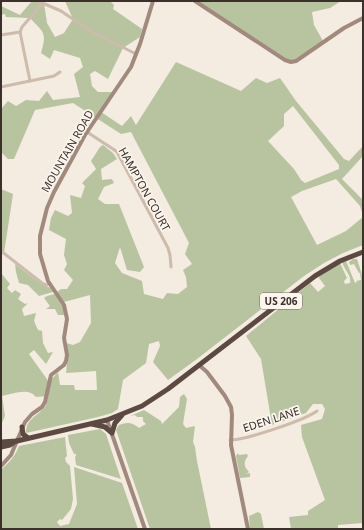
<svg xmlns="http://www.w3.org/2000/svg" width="364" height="530" font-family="'Noto Sans',sans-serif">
<rect width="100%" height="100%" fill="#f4ebe1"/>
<!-- green -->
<g fill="#b8c4a0" fill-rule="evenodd">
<path d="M32,1H38L44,3L47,23L55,37L64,33L73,19L65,1H110L114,5L113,9L142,29L140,37L123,48L108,79L95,71L90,74L92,86L98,92H114L101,112L122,126L131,116L136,125L176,62L241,91L256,78L267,83L280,78L296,101L344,159L349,161L363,146V156L342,179L363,200V215L360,206L336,179L302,191L291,197L317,245L346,231L363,217V245L343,253L324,263L304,276L197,359L168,380L153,362L160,346L159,341L149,344L146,363L123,380L118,409L112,413L98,417L26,433C26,419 36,417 44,408C47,405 47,400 48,396L36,397C28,387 13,394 2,396L5,416L1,425V273L10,284L7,288L12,293L15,290L21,294L18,299L25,304L28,303L22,309L24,316L36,313L34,321L38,330L42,331L43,343L48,353L53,352L46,364L34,350L29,354L49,382L58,372L60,385H74L75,390H97L96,371L66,373L68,355L66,343L73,345L80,342L91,323L90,295L64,302L57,292L61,289H67L73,280L64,270L67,264L64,255L66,239L49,230L51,218L55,210L68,216L72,213L70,195L81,198L85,186L82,183L96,169L91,161L100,147L103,145L113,153L117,159L101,169L102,180L112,179L114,183L104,187L98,199L105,204H119L144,267L140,272L127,270L120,247L115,263L122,273L142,281L144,294L163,299L167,293L178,294L187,287L186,277L183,270L192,264L185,254L189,243L131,132L121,134L73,103L35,110L14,159H8L2,153L1,156V109L8,101L16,106L26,100L39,101L47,91L53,100L80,97L74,74L83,67L80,58L54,50L50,59L41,53C47,32 44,33 30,18L6,17L5,14L1,15V6L20,15ZM293,106L339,165V169L305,183L301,180L294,169L268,141L284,126V114Z"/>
<polygon points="198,1 341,1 330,8 312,12 314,25 323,41 292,61 287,59"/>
<polygon points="1,189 13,194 4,253 1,252"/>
<path d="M353,259H357L363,278V523L338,525V529H291L289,517L308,515V511L325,500L302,437L301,425L322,419L325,409L322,404H313L306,413L272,425L261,359L246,336L310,283L318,292L325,286L319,278L320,276L334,266L340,263L347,278L344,281L345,284L350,283C352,276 345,271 342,262L346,261L355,283L357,282L356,281L361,280L360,273H359L354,264L350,265L349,262Z"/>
<polygon points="15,264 41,284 51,288 53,292 39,296 28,285 19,283 16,272"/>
<polygon points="55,294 62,304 66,315 58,315 55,309 46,309 50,306 44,298 47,296"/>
<path d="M184,394L187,399L183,424L186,428L195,426L193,442L195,447L197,461L211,529H150L116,430L119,425C127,422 132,422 139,428L146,424L143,421V417H137L135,415L130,416L144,410L161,421L162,424L179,407L180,397Z"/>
<polygon points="100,429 106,434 121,479 76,465 75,457 76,456 76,454 74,454 69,443 68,435"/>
<path d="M65,437L67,456L65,458L66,462L70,466L73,499L71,509L62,520L60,519L57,522L60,526L69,524L77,504L74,467L122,483L138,529H1V470C9,462 15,457 19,446Z"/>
<path d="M238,453L239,455L247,454L248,456C243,462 244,467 249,472L246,474L250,473V477L240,478L236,456Z"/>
<polygon points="258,512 261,514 264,529 250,529 249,516"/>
</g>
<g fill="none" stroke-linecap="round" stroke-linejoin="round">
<!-- street -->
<g stroke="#cdbbac" stroke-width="3">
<polyline points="38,1 61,11 89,30 136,54"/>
<polyline points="20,32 30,81"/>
<polyline points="20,32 22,27 43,3"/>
<polyline points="1,35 20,32"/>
<polyline points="1,87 54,76 60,72"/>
<polyline points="87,132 113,149 117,152 168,248 170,255 171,267"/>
<polyline points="1,251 42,283 46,285 49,284"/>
<path d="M230,440C246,440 305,420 317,411"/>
</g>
<!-- secondary -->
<g stroke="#a18a7d" stroke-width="4">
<polyline points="195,1 285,60 291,62 296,61 344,28 363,18"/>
<polyline points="199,365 207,372 225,396 231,407 232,415 231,445 248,529"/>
<polyline points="107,420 145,529"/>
<polyline points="1,466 11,455 25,422 32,414 42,407 45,402 51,375 64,365 66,361 67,355 64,338 67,319 64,305 48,281 40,254 40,236 47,208 54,192 85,135 131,67 140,44 153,1"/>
</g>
<!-- highway -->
<g stroke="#5c4a42" stroke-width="5">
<polyline points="92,424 105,427 112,433 115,423 122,415"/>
<polyline points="22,427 23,434 28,438"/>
<polyline points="1,442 17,441 107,420 142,406 168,389 315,276 340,261 363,252"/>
<polyline points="1,447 10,445 16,441"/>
</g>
</g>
<g text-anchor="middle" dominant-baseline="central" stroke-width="3.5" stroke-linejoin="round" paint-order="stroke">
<!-- shield labels -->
<rect fill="#fbf5ee" stroke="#756b66" stroke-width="1" x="260" y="293" width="42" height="16" rx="3"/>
<g font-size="10" font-weight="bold" fill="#3b302b">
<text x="281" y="301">US 206</text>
</g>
<!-- street labels -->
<g font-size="11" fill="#3b302b" stroke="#fbf5ee">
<text transform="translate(67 151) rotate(-60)">MOUNTAIN ROAD</text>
<text transform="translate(145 189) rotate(61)">HAMPTON COURT</text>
<text transform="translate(271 419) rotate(-18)">EDEN LANE</text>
</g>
</g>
<!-- border -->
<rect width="364" height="530" fill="none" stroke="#3b302b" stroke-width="4"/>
</svg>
